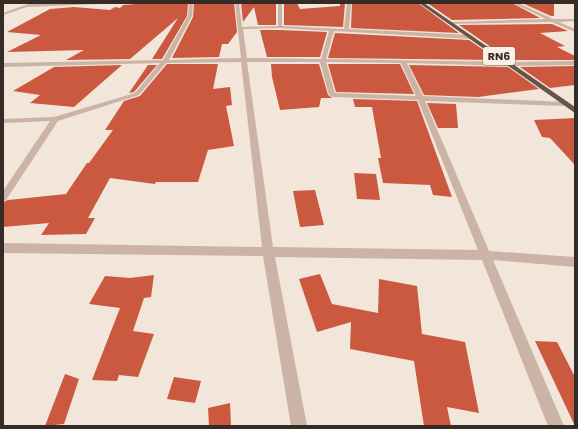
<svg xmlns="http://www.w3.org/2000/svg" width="578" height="429" font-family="Poppins,sans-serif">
<rect width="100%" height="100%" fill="#f2e5da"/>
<!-- building -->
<g fill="#cb593f">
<polygon points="149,3 188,3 187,16 162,59 152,59 178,18 130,59 66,60 84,50 7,52 41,35 7,32 50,9 74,7 110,10 115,7 120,8 123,5"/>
<polygon points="194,3 234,3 237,32 228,44 222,44 219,57 172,58 193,17"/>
<polygon points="241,3 276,3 276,25 258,25 254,7 243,22"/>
<polygon points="284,3 297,3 300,9 340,6 340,3 345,3 343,27 284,25"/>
<polygon points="352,3 418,3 459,33 351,28"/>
<polygon points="427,3 512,3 540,18 452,20"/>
<polygon points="522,3 554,3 554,16 551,16"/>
<polygon points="552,24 568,31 540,33 565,46 557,47 575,56 575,60 510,60 459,25"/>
<polygon points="260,30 280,30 327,32 320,57 267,57"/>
<polygon points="335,33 469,40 498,60 328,58"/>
<polygon points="167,64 218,64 213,89 230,87 232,105 226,106 234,146 208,150 198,182 156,182 155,184 110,178 88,218 95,218 86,234 41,235 49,223 3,227 3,202 8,200 66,194 87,163 89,163 113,130 105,130 124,101 140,96"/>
<polygon points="271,64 319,64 328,95 332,98 321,98 319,107 280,110 272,77"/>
<polygon points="328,64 400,64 414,94 336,92"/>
<polygon points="122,65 74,107 30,103 40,95 13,91 54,67"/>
<polygon points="148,65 157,65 134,92 129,93"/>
<polygon points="409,65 508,67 539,89 478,97 424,95"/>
<polygon points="575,66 575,85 550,88 520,67"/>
<polygon points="353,99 417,101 452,197 433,195 430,185 383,183 378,158 381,158 372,107 355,107"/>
<polygon points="427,103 456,104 458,128 438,128"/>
<polygon points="575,118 575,165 550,138 542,137 534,120"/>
<polygon points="354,173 376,174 380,200 357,199"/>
<polygon points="315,190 324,225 300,227 293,191"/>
<polygon points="320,274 332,304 378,313 379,279 417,286 422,334 465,342 479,413 447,407 451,426 424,426 414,361 350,349 351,322 317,332 299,279"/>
<polygon points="154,275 151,297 144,298 133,331 154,334 138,377 119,375 117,381 92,380 120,308 89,304 105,276 130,278"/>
<polygon points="535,341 557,342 575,377 575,426"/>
<polygon points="65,374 79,379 64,424 45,426"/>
<polygon points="174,377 201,381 195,403 167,399"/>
<polygon points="230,403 231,426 209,426 208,408"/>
</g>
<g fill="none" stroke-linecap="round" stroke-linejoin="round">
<!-- minor -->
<g fill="#cbb4a5" fill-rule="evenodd">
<polygon points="31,3 34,4 125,3 27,7 3,15 3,13"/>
<path d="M189,3H193L192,16L169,60L241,58L235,3H239L242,27L278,26V3H282V26L344,29L347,3H351L349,29L471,35L474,37L471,39L334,31L326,59L511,62L575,61V65L511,66L407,63L423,96L565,102L568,104L565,106L425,101L489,251L575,257V267L493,260L564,426H548L482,260L275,257L307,426H291L263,256L3,253V243L262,247L241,62L166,63L139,95L58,121L6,200L3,201V191L50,121L3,123V119L54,117L135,93L160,63L3,67V63L163,60L188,16ZM280,28L329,31L321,59L247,58L243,29ZM247,62H320L329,95L332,97L418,100L478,250L273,247ZM326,62L401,63L416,96L335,93Z"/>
<polygon points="513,3 518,3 553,19 575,19 575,21 559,22 575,29 575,32 552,22 451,24 449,23 451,22 546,19"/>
</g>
<!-- trunk -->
<polygon fill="#68524a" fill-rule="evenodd" points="419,3 424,3 575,107 575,113"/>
</g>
<g text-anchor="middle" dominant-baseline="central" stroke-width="3" stroke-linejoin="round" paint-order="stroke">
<!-- shield labels -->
<rect fill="#faf0e6" stroke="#716660" stroke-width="1" x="483" y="47" width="32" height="18" rx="3"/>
<g font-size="11" font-weight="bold" fill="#362b27">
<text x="499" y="56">RN6</text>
</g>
</g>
<!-- border -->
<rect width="578" height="429" fill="none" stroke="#362b27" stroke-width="8"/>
</svg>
